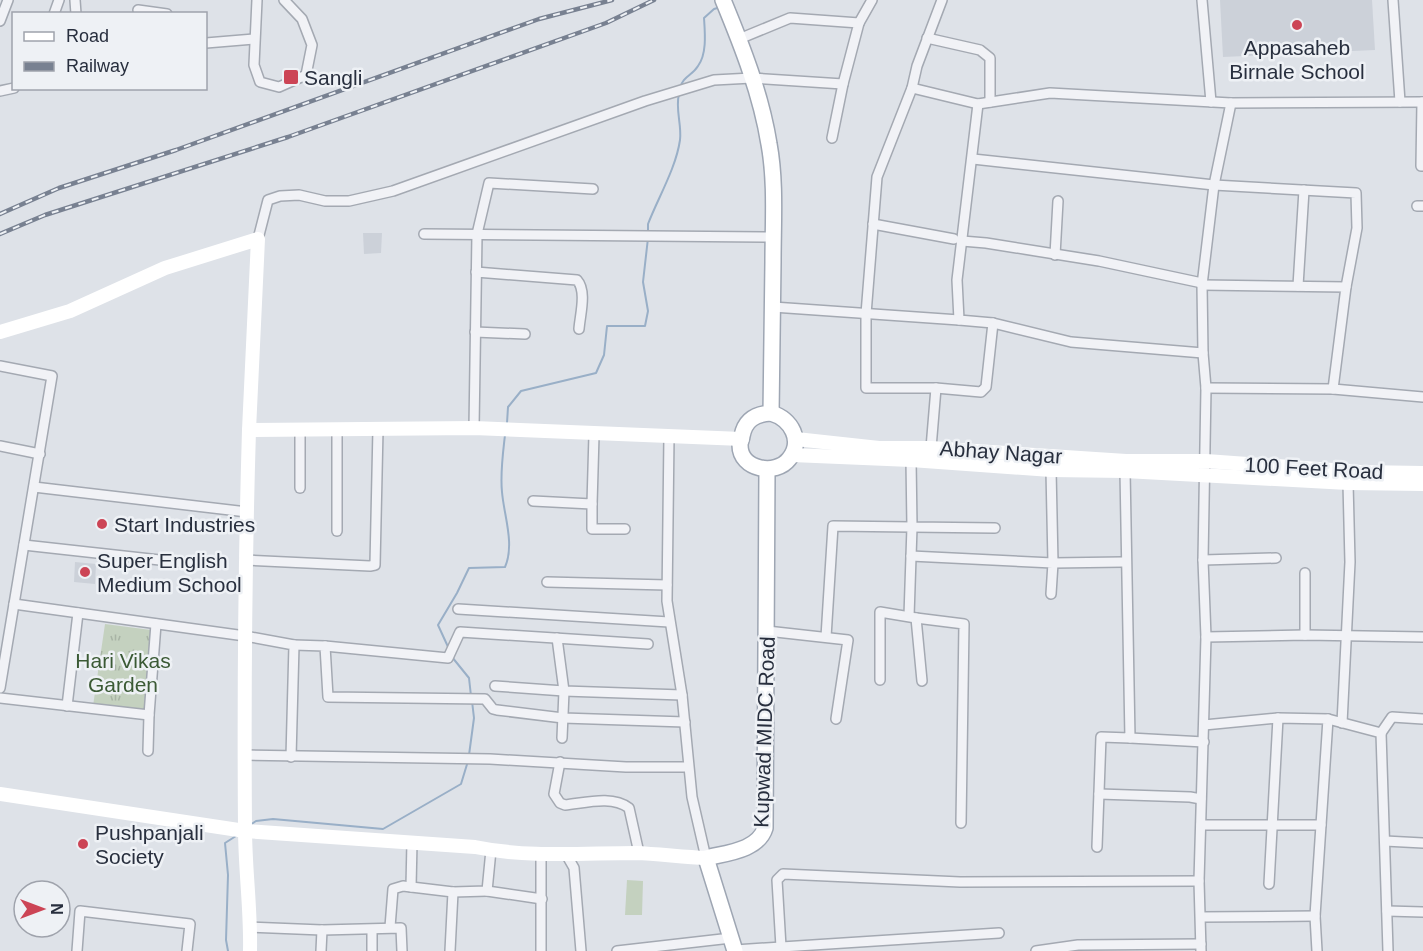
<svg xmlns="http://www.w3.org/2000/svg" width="1423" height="951" font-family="Helvetica,sans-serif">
<defs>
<pattern id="park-tufts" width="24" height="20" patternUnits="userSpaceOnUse" patternTransform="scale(1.5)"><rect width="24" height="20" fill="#c4d1bf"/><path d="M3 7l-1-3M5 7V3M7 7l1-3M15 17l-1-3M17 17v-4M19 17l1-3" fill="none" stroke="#a8b4a5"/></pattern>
</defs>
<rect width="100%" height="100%" fill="#dee2e8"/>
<!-- built -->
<g fill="#ccd1d9">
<polygon points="1220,0 1372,0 1375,50 1223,57"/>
<polygon points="363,233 382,233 381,253 364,254"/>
<polygon points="75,562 96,564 95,584 74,582"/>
</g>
<!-- grass -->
<polygon fill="#c4d1bf" points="627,880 643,881 642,915 625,915"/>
<!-- park -->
<polygon fill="url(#park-tufts)" points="105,624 151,630 144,710 93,706"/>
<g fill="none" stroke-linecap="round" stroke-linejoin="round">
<!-- stream -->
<g stroke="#99afc7" stroke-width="2">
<path d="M680,88C683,76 692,76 698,66C707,54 705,33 704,18L714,9L721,7"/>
<path d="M648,232V224C658,198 676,168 680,140C682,125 675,109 679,94"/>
<polyline points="507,423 508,407 521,391 596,373 604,355 607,326 645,326 648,311 643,282 648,238"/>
<path d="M449,649L438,625L457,593L469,568L505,567C515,544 504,516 502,492C500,473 503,453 505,435"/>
<polyline points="452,657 469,678 471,696"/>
<polyline points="469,755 474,718 472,701"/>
<polyline points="250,825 256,821 273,819 383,829 461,784 468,761"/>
<polyline points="228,951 226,940 228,875 225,843 236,836"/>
</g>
<!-- street casing -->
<g stroke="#a4a9b2" stroke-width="12">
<g id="street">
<polyline points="75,0 76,14"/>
<polyline points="257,0 254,65 260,82 279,87 306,75 312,45 302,19 284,0"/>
<polyline points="942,0 917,66 912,88 877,177 866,314 866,388 936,388 981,392 986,387 993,323"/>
<polyline points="1202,0 1211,102"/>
<polyline points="1393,0 1400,102"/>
<polyline points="138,10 167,14"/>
<polyline points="54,14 59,0"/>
<polyline points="0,21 8,0"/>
<polyline points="859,23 872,0"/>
<polyline points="927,38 980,50 990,58 990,102"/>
<polyline points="739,39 790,18 859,23 843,84 832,138"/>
<polyline points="206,43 254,39"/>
<polyline points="912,88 978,104 1050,93 1231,103 1214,185 1202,285 1203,353 1206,388 1203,560 1206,637 1199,881 1201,951"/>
<polyline points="0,91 14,88"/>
<polyline points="1422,102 1421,166 1423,166"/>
<polyline points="1231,103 1423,102"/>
<polyline points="978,104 957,280 959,320 993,323 1071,342 1203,353"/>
<polyline points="973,159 1214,185 1356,193 1357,228 1346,287"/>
<polyline points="1417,206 1423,206"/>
<polyline points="873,224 954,239"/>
<polyline points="424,234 773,237"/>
<polyline points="258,239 268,200 280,196 299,195 325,201 349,201 393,191 645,101 714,80 752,78 843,84"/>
<polyline points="962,241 986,243 1099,261 1202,283"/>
<polyline points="1055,255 1058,201"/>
<path d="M476,272L577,280C587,291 580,315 579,329"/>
<polyline points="1202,285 1346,287 1333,389 1206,388"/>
<polyline points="1298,286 1304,190"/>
<polyline points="773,307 959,320"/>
<polyline points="475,332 525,334"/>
<polyline points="0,366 52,376 0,688"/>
<polyline points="1333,389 1423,397"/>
<polyline points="474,428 477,234 489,183 593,189"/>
<polyline points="337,429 337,531"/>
<polyline points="300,430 300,488"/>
<polyline points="669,436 667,601 682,695 692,797 706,858"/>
<polyline points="0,446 40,454"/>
<polyline points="931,448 936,388"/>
<polyline points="911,460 912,527 995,528"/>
<polyline points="1051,470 1053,563 1123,562"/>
<polyline points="34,487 247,512"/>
<polyline points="533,501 592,504 594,435"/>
<polyline points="592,504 592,529 625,529"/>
<polyline points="24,545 196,564"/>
<polyline points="911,556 1053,563 1051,594"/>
<polyline points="245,560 370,566 375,565 378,429"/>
<polyline points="1203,560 1276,558"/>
<polyline points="1305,573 1305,635"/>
<polyline points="547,582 667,585"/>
<polyline points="14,604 245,636 294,645 291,757"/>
<polyline points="458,609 669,622"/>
<polyline points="916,618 964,624 961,823"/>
<polyline points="767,631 848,640 836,719"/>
<polyline points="826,637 833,526 912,527 909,616"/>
<polyline points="1206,637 1305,635 1423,637"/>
<polyline points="557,638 564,691 562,738"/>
<polyline points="294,645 325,646 328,697 485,699 493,709 497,710 563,718 685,722"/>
<polyline points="325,646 448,658 460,632 648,644"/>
<polyline points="880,680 880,612 916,618 922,681"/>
<polyline points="495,686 564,691 682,695"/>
<polyline points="0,698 149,715 156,624"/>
<polyline points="67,706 78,613"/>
<polyline points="1328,719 1381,733 1388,951"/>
<polyline points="1342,723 1350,562 1348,483"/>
<polyline points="1204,725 1278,718 1328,719 1315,916 1317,951"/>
<polyline points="1381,733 1392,717 1423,719"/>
<polyline points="1130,738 1204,742"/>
<polyline points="148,751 149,715"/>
<polyline points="245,755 490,759 626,767 688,767"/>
<path d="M560,762L554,794L560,803L565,805C585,803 612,795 629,808L639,853"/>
<polyline points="1099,794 1190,797 1201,799"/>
<polyline points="1201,825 1321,825"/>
<polyline points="1385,841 1423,843"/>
<polyline points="1097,847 1101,737 1130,738 1125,471"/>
<polyline points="566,854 574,868 581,951"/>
<polyline points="1269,884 1278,718"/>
<polyline points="411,887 412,842"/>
<polyline points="487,891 542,899"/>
<polyline points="453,892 487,891 491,850"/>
<polyline points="1387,911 1423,912"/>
<polyline points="1201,917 1315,916"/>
<polyline points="250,927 322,930 401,928 402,951"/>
<polyline points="390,927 393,889 403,886 453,892 450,951"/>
<polyline points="781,947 777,880 783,874 960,882 1199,881"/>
<polyline points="735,950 999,933"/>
<polyline points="77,951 80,911 190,924 187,951"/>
<polyline points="321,951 322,930"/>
<polyline points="372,951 372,930"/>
<polyline points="541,951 541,854"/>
<polyline points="617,951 731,938"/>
<polyline points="1036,951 1078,945 1201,944"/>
</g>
</g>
<!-- primary casing -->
<g stroke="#9ea6b3" stroke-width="18">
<g id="primary">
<path d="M723,0C742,46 761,94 769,144C776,182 773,223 773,262C772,313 772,363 771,413"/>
<path d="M771,413C791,419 804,441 789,459C776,476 740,470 740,445C740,442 742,439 742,436C745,420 755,414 771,413Z"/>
<path d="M735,951L706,858C725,853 758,851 765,828L767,470"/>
</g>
</g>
<!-- street -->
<use href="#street" stroke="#f1f2f6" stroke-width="9"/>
<!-- secondary -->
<g stroke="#fff" stroke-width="14">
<polyline points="0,332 70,311 165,268 258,239 249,430 474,428 742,439"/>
<path d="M249,430C245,563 244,695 245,828C245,869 251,910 250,951"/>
<polyline points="796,439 879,448 931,448 1126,461 1206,461 1361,472 1423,473"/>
<polyline points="792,455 911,460 1051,470 1125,471 1348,483 1423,484"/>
<path d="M0,794L245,831L475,847C528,858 583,853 636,853C659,854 683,857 706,858"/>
</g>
<!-- primary -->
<use href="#primary" stroke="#fff" stroke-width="15"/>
<!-- rail casing -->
<g stroke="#788191" stroke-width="4.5">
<g id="rail">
<polyline points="0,214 59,188 176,150 539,19 612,0"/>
<polyline points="0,234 45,215 288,137 606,23 654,0"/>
</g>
</g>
<!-- rail -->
<use href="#rail" stroke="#eef1f5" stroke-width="2" stroke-dasharray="7" stroke-linecap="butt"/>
</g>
<!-- markers -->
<g fill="#c45" stroke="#eef1f5" stroke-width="2">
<circle cx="1297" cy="25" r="6"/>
<rect x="283" y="69" width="16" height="16" rx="3"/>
<circle cx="102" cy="524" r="6"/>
<circle cx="85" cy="572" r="6"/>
<circle cx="83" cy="844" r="6"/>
</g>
<g text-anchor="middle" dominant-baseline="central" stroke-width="5" stroke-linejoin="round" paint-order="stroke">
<!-- poi labels -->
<g font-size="21" fill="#282f3e" stroke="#eef1f5" text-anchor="start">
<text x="1297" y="47" text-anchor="middle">Appasaheb<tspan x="1297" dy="24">Birnale School</tspan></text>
<text x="304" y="77">Sangli</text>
<text x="114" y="524">Start Industries</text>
<text x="97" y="560">Super English<tspan x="97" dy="24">Medium School</tspan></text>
<text x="95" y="832">Pushpanjali<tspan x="95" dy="24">Society</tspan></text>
</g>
<!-- street labels -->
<g font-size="21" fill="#282f3e" stroke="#eef1f5">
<text transform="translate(1001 452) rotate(4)">Abhay Nagar</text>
<text transform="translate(1314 468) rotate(3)">100 Feet Road</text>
<text transform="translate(764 732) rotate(-88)">Kupwad MIDC Road</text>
</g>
<!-- park labels -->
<g font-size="21" fill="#3b5a35" stroke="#eef1f5">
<text x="123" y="660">Hari Vikas<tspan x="123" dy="24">Garden</tspan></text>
</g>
</g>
<!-- legend -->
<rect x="12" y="12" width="195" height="78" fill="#eef1f5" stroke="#9fa3ac" stroke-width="1.5"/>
<rect x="24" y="32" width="30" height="9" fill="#ffffff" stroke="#9fa3ac" stroke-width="1.5"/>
<text x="66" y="42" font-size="18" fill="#282f3e">Road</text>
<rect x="24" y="62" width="30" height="9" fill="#788191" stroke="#9fa3ac" stroke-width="1.5"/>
<text x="66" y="72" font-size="18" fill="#282f3e">Railway</text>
<!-- north arrow -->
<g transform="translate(42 909) rotate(90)"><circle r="28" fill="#eef1f5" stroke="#9fa3ac" stroke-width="1.5"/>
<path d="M0-4.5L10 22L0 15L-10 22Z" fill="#cc4455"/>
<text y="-9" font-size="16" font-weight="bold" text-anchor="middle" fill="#282f3e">N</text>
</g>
</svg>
